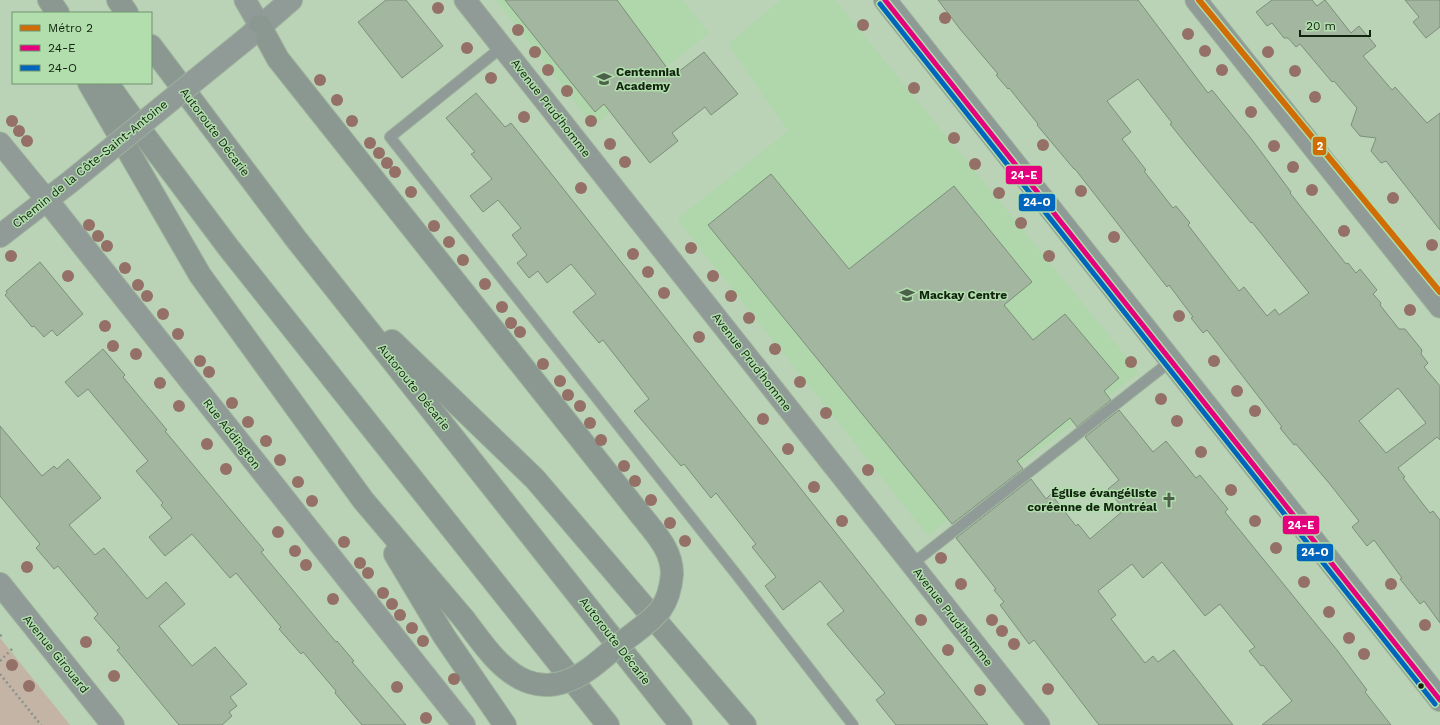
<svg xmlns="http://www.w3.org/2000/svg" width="1440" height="725" font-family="'Work Sans',sans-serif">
<rect width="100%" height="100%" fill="#bad3b7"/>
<!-- built -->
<g fill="#b0d6ab">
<polygon points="496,0 683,0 709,33 593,126"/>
<polygon points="781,0 835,0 1139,372 928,536 677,219 788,131 728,44"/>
</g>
<!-- green -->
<polygon fill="#c4b4a6" points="0,638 70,725 0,725"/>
<!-- building -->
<g fill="#a2b6a0" stroke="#7c8f7a" fill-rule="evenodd">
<polygon points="386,0 406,0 443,46 402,78 358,22"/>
<polygon points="505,0 617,0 673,76 704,52 738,94 711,115 705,107 672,133 678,141 650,163 604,104 595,112"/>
<path d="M938,0H1138L1208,93L1212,90L1253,141L1291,192L1290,193L1346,264L1348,263L1356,273L1360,269L1377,290L1373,294L1381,303L1380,305L1399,329H1405L1422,350L1421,354L1428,363L1424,367L1440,386V440L1437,437L1398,468L1405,477L1403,478L1430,513L1433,511L1440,520V623L1424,601L1420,604L1400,579L1402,578L1374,540L1367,546L1352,527L1359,521L1329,483L1296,444L1294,445L1280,428L1282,427L1207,330L1203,333L1191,318L1193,317L1169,285L1167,287L1075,169H1074L1037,125L1038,124L1009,88L1008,89L996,75L998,74L960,29ZM1138,79L1172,123L1170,124L1186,144L1251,223L1252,222L1309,293L1279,315L1275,309L1267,316L1244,287L1239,291L1188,225L1190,223L1176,206L1173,208L1144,171L1146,170L1122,139L1131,132L1107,101ZM1398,388L1426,423L1386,453L1359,421Z"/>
<polygon points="1272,0 1312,0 1317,6 1325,0 1351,33 1359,26 1376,46 1363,56 1392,90 1395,87 1427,123 1440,113 1440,230 1386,161 1381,163 1371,151 1376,138 1360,136 1351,125 1357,108 1334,81 1332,82 1300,44 1296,47 1288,38 1284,38 1272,23 1267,26 1256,12"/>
<polygon points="1405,0 1440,0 1440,27 1426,38 1413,22 1419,17"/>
<polygon points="476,93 505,127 511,123 527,143 988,725 896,725 876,700 885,693 827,624 844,611 820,581 783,610 765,586 776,577 752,547 756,544 716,493 711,498 684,464 681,466 634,411 649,399 603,340 599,343 573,312 596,294 571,264 547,283 538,271 529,278 517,263 527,255 512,235 521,228 498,200 483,212 470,196 492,179 471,154 475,152 446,118"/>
<polygon points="771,174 849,269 954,186 1032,282 1004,305 1033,340 1065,314 1119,378 1104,391 1111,400 1077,427 1070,418 1017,461 1023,469 952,524 708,225"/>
<polygon points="40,262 83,314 57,336 52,330 44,337 34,326 32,327 5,295 7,293 6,291"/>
<polygon points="103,349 125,375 123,377 167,430 165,431 264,550 261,552 336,642 337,641 354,661 352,662 406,725 362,725 335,693 336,691 303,652 301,654 279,629 281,627 236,573 230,578 192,534 165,556 149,537 172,518 161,505 163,503 136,471 148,461 88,389 78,397 65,382"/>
<polygon points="1119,410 1153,452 1166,441 1196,478 1200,475 1228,509 1225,512 1337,650 1367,690 1365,692 1391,725 1262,725 1292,701 1263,665 1261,666 1249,651 1255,647 1220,604 1205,616 1162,562 1143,578 1132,564 1098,591 1116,615 1111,619 1145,663 1153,656 1158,662 1174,650 1233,725 1099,725 1034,640 1029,644 1000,605 1004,602 994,590 996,589 956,538 1031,479 1046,499 1051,494 1076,526 1078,524 1090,539 1124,510 1108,489 1119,480 1085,437"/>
<polygon points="0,426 42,476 54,466 57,469 68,459 101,498 69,525 95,555 104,548 147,599 166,582 185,604 159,626 192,666 215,647 247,684 230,697 237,706 229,712 232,716 222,725 179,725 117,650 120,648 94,618 98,614 58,566 54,569 36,548 40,544 0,496"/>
</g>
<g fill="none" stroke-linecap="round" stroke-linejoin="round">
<!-- service casing -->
<g stroke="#9db19b" stroke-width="12">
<g id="service">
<polyline points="502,47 390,137 736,574 853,725"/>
<polyline points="912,564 1171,361"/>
</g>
</g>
<!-- minor casing -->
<g stroke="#9db19b" stroke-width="23">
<g id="minor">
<polyline points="245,0 260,26"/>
<polyline points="465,0 1039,725"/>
<polyline points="1196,0 1440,307"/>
<polyline points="0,143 46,199"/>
</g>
</g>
<!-- tertiary casing -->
<g stroke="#9db19b" stroke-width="24">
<g id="tertiary">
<polyline points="246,39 291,0"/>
<polyline points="46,199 464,725"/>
<polyline points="0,236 70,182"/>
<polyline points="0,584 113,725"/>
</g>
</g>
<!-- secondary casing -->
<g stroke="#9db19b" stroke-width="24">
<polyline id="secondary" points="885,0 1440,700"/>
</g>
<!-- motorway casing -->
<g stroke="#9db19b" stroke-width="24">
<g id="motorway">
<polyline points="49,0 58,13"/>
<polyline points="118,0 127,13"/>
<polyline points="260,26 278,59 640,514"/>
<polyline points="151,46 296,239 681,725"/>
<polyline points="89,83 200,275 363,500 464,619"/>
<polyline points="107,83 142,132 228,247 608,725"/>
<polyline points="392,341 535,479 745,725"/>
<polyline points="395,554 444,636 505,725"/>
</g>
</g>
<!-- path -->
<g stroke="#87938c" stroke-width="2.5" stroke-dasharray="2 3" stroke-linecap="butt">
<polyline points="0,636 2,635"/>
<polyline points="0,661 13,648"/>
<polyline points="0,674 41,725"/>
</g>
<!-- service -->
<use href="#service" stroke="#909b98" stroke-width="10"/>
<!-- minor -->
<use href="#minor" stroke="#909b98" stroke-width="21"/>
<!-- tertiary -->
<use href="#tertiary" stroke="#909b98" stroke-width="22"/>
<!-- secondary -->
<use href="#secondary" stroke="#8d9a95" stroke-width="22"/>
<!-- motorway -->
<use href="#motorway" stroke="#8a9891" stroke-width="22"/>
<!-- tertiary-bridge casing -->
<g stroke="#9db19b" stroke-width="24" stroke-linecap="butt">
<polyline id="tertiary-bridge" points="70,182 246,39"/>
</g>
<!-- motorway-bridge casing -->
<g stroke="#9db19b" stroke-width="24" stroke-linecap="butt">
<path id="motorway-bridge" d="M464,619C481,641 499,670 526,681C539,686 554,686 567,681C587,674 603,657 620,644C633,633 650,623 661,609C668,599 671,586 672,574C672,549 654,532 640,514"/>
</g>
<!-- tertiary-bridge -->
<use href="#tertiary-bridge" stroke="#909b98" stroke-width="22"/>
<!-- motorway-bridge -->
<use href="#motorway-bridge" stroke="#8a9891" stroke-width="22"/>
<!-- bus-1 casing -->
<g stroke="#b1deac" stroke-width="8">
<polyline id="bus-1" points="885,0 1440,700"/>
</g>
<!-- bus-2 casing -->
<g stroke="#b1deac" stroke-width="8">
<polyline id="bus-2" points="880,4 1435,704"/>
</g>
<!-- bus-1 -->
<use href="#bus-1" stroke="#e5007d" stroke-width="5"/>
<!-- bus-2 -->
<use href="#bus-2" stroke="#0065bd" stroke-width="5"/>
<!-- metro-1 casing -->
<g stroke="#b1deac" stroke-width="9">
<polyline id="metro-1" points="1199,0 1440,292"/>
</g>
<!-- metro-1 -->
<use href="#metro-1" stroke="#d06d07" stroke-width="6"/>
</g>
<!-- trees -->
<g fill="#947066">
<circle cx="438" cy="8" r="6"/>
<circle cx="945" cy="18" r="6"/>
<circle cx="863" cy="25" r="6"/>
<circle cx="518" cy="30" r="6"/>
<circle cx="1188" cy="34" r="6"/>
<circle cx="467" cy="48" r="6"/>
<circle cx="1205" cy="51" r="6"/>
<circle cx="535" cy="52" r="6"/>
<circle cx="1268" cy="52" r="6"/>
<circle cx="548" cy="70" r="6"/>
<circle cx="1222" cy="70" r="6"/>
<circle cx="1295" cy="71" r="6"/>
<circle cx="491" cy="78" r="6"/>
<circle cx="320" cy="80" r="6"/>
<circle cx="914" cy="88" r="6"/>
<circle cx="567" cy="91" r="6"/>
<circle cx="1315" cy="97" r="6"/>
<circle cx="337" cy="100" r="6"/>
<circle cx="1251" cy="112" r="6"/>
<circle cx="524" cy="117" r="6"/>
<circle cx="12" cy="121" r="6"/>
<circle cx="352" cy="121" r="6"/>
<circle cx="591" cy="121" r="6"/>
<circle cx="19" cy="131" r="6"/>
<circle cx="954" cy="138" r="6"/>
<circle cx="27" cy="141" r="6"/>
<circle cx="370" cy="143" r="6"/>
<circle cx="610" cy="144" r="6"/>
<circle cx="1043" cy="145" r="6"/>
<circle cx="1274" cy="146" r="6"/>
<circle cx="379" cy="153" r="6"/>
<circle cx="625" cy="162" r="6"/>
<circle cx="387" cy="163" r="6"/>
<circle cx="975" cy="164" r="6"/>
<circle cx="1293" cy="167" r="6"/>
<circle cx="395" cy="172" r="6"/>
<circle cx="581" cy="188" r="6"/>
<circle cx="1312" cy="190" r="6"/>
<circle cx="1081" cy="191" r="6"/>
<circle cx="411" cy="192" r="6"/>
<circle cx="999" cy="193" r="6"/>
<circle cx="1393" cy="198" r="6"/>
<circle cx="1021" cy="223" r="6"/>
<circle cx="89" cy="225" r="6"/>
<circle cx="434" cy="226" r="6"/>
<circle cx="1344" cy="231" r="6"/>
<circle cx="98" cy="236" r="6"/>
<circle cx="1114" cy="237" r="6"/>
<circle cx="449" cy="242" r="6"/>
<circle cx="1432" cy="245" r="6"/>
<circle cx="107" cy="246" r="6"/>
<circle cx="691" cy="248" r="6"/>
<circle cx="633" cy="254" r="6"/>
<circle cx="11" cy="256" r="6"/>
<circle cx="1049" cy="256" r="6"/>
<circle cx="463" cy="260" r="6"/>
<circle cx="125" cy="268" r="6"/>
<circle cx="648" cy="272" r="6"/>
<circle cx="68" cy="276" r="6"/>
<circle cx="713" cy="276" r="6"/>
<circle cx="485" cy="284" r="6"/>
<circle cx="138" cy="285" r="6"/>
<circle cx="664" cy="293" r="6"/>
<circle cx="147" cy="296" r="6"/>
<circle cx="731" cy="296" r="6"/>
<circle cx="502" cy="307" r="6"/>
<circle cx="1410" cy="310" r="6"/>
<circle cx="163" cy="314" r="6"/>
<circle cx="1179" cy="316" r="6"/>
<circle cx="749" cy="318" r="6"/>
<circle cx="511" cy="323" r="6"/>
<circle cx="105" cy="326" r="6"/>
<circle cx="520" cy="332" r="6"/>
<circle cx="178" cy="334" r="6"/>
<circle cx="699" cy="337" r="6"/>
<circle cx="113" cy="346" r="6"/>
<circle cx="775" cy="349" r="6"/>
<circle cx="136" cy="354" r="6"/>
<circle cx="200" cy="361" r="6"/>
<circle cx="1214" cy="361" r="6"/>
<circle cx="1131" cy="362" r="6"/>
<circle cx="543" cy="364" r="6"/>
<circle cx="209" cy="372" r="6"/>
<circle cx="560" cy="381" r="6"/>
<circle cx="800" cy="382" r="6"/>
<circle cx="160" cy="383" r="6"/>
<circle cx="1237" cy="391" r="6"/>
<circle cx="568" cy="395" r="6"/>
<circle cx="1161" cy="399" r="6"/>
<circle cx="232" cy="403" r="6"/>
<circle cx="179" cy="406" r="6"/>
<circle cx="580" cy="406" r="6"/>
<circle cx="1255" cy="411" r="6"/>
<circle cx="826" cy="413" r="6"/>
<circle cx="763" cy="419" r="6"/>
<circle cx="1177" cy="421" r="6"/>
<circle cx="248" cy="422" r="6"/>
<circle cx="590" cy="423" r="6"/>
<circle cx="601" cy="440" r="6"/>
<circle cx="266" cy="441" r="6"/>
<circle cx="207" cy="444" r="6"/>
<circle cx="788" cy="449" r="6"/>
<circle cx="1201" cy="452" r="6"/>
<circle cx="280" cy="460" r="6"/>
<circle cx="624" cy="466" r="6"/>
<circle cx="226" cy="469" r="6"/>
<circle cx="868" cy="470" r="6"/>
<circle cx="635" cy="481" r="6"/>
<circle cx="298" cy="482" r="6"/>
<circle cx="814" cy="487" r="6"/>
<circle cx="1231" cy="490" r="6"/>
<circle cx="651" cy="500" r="6"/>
<circle cx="312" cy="501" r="6"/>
<circle cx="842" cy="521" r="6"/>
<circle cx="1255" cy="521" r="6"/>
<circle cx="670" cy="523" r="6"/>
<circle cx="278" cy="532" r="6"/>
<circle cx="685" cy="541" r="6"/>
<circle cx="344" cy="542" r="6"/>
<circle cx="1276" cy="548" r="6"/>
<circle cx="295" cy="551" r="6"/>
<circle cx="941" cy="558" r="6"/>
<circle cx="360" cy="563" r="6"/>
<circle cx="306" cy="565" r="6"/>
<circle cx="27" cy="567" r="6"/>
<circle cx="368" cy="573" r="6"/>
<circle cx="1304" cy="582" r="6"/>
<circle cx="961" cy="584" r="6"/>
<circle cx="1391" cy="584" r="6"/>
<circle cx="383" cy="593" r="6"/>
<circle cx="333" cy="599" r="6"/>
<circle cx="392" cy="604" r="6"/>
<circle cx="1329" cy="612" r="6"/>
<circle cx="400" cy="615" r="6"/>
<circle cx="921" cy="620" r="6"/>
<circle cx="992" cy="620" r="6"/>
<circle cx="1425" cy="625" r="6"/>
<circle cx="412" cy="628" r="6"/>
<circle cx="1002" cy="631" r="6"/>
<circle cx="1349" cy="638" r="6"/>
<circle cx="423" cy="641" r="6"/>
<circle cx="86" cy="642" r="6"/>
<circle cx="1014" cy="644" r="6"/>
<circle cx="948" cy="650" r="6"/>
<circle cx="1364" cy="654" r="6"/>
<circle cx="12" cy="665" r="6"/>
<circle cx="114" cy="676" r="6"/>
<circle cx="454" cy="679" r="6"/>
<circle cx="29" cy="686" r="6"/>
<circle cx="397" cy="687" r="6"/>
<circle cx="1048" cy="689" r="6"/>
<circle cx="980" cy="690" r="6"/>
<circle cx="426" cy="718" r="6"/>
</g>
<!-- icons -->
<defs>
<g id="school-bare" transform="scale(1.2)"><path d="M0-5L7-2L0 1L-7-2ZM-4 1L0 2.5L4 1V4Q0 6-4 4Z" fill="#4d614a" stroke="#b1deac" stroke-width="2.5" paint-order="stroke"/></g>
<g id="church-bare" transform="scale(1.2)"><path d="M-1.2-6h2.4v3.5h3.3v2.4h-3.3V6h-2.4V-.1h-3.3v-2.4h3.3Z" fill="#4d614a" stroke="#b1deac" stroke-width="2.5" paint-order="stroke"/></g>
</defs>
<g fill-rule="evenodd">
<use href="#school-bare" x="604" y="79"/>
<use href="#school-bare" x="907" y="295"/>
<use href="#church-bare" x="1169" y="500"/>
</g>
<!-- markers -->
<circle fill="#122310" stroke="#b1deac" stroke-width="1.5" cx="1421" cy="686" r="3.5"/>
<g text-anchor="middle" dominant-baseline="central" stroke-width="3" stroke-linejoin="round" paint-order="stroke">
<!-- poi labels -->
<g font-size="12" font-weight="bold" fill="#122310" stroke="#b1deac" text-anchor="start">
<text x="616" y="72">Centennial<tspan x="616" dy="14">Academy</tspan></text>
<text x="919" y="295">Mackay Centre</text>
<text x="1157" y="493" text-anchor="end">Église évangéliste<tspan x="1157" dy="14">coréenne de Montréal</tspan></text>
</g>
<!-- street labels -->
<g font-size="12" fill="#122310" stroke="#b1deac">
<text transform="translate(551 108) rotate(52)">Avenue Prud'homme</text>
<text transform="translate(215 132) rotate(53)">Autoroute Décarie</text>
<text transform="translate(90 164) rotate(-39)">Chemin de la Côte-Saint-Antoine</text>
<text transform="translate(752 362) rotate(52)">Avenue Prud'homme</text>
<text transform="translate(414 387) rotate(51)">Autoroute Décarie</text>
<text transform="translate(232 434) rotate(52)">Rue Addington</text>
<text transform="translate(953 617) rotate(52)">Avenue Prud'homme</text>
<text transform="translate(615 641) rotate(52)">Autoroute Décarie</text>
<text transform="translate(56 654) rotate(51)">Avenue Girouard</text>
</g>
</g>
<g stroke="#b1deac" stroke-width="1.5">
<rect x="1312" y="136" width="15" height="20" rx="4" fill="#d06d07"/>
<rect x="1005" y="165" width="38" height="20" rx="4" fill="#e5007d"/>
<rect x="1018" y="193" width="38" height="19" rx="4" fill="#0065bd"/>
<rect x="1282" y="515" width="38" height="20" rx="4" fill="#e5007d"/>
<rect x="1296" y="543" width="38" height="19" rx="4" fill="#0065bd"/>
</g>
<g font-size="11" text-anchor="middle" font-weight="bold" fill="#fff">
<text x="1320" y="150">2</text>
<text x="1024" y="179">24-E</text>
<text x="1037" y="206">24-O</text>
<text x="1301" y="529">24-E</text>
<text x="1315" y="556">24-O</text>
</g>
<!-- legend -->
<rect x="12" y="12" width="140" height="72" fill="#b1deac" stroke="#71936e"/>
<rect x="20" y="25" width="20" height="6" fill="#d06d07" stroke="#71936e"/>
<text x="48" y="32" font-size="12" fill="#122310">Métro 2</text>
<rect x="20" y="45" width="20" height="6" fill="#e5007d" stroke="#71936e"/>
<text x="48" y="52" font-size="12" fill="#122310">24-E</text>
<rect x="20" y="65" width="20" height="6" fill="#0065bd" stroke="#71936e"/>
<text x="48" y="72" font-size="12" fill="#122310">24-O</text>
<!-- scale -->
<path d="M1300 30v6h70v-6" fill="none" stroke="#122310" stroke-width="2"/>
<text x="1306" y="30" font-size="12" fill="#122310" stroke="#b1deac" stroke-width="3" paint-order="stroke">20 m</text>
</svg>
